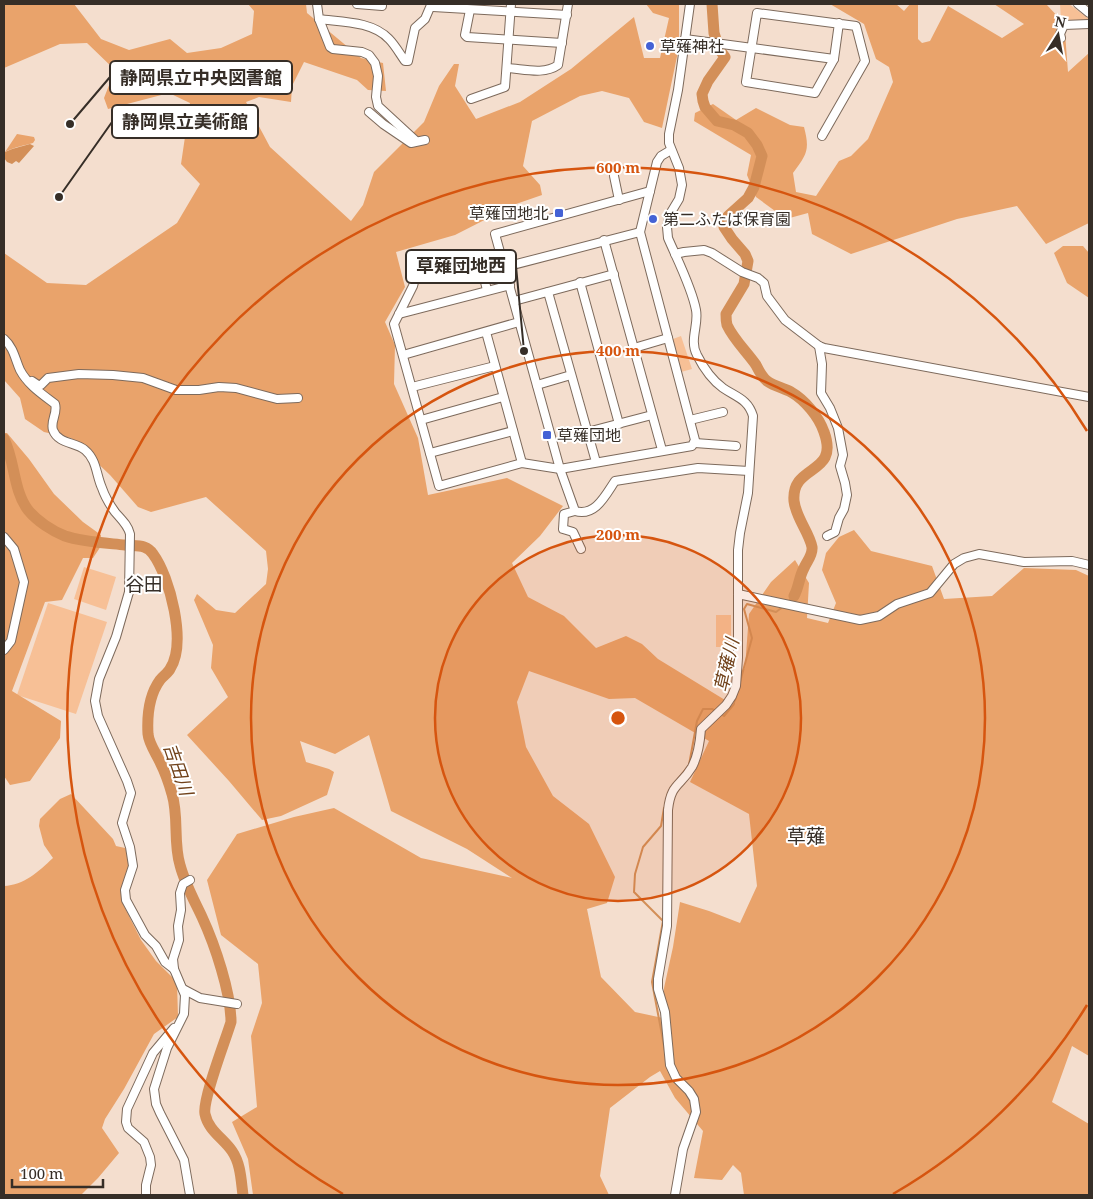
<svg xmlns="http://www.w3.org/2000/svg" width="1093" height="1199" font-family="'Noto Serif','Noto Sans JP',serif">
<rect width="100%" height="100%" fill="#f4dece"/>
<!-- green -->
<g fill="#f7c096">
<polygon points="1060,4 1069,4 1089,19 1089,21 1065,23 1061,20"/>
<polygon points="681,336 692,369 681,372 673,339"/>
<polygon points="84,567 116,577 106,610 74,599"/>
<polygon points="48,603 107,622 76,714 17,695"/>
<rect x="716" y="615" width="15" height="32"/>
</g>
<!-- forest -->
<g fill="#e9a36b" fill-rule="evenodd">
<path d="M4,4H74L101,39L129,50L170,39L187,53L221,48L252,34L254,11L248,4H306L307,13L361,58L383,63L386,91L368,90L357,80L304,62L292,86L291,102L259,97L246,102L270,147L351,221L363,205L374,172L424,122L439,86L454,64H459L455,86L476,119L520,102L571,69L634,17L644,58H660L669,18L653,13L646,4H679V47L662,128L644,122L629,98L602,91L580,96L532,121L523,166L540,185L542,195L516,204L455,235L396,252L405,287L385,322L395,345L394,384L418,438L428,495L507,478L563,506L540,536L512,563L528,597L564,616L596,648L626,636L642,644L658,659L725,700L732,707L735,704L741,671L745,668L749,614L771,582L795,560L809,583L807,618L828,623L836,603L822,570L826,553L839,537L854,530L871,551L932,566L944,599L992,596L1024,568L1076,570L1089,576V1056L1072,1046L1052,1102L1089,1124V1195H744L741,1173L733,1165L722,1180L694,1178L703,1131L675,1098L660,1071L650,1077L610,1108L600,1176L609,1195H253L248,1159L232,1122L257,1107L251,1036L262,1003L258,964L221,935L207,880L237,834L294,817L334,808L421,858L512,878L467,849L391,811L369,735L335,754L300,741L306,762L329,769L334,772L327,795L281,816L262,820L229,781L187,735L228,697L211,668L213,645L194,600L197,594L216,610L235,613L266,584L268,569L266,551L206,497L151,512L138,507L110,475L71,438L44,432L25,419L20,398L4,380V253L47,283L86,285L177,223L200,184L181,164L190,103L169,93L108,109L104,98L115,70L87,43L60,44L4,68ZM529,671L609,699L635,698L709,741L690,782L749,814L757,886L740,923L709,911L680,902L673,947L664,988L663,1018L635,1012L601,977L587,909L607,903L615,877L589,824L553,796L526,747L517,702Z"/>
<path d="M830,4H896L904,11L910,4H918V39L922,43L930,41L948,6L1002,38L1024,24L994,4H1046L1061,20L1065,33L1068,72L1089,53V223L1046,244L1017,206L957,219L851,254L812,234L808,213L786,219L756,197L747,175L751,155L694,121L695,113L713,104L736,120L756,108L790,125L804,127C810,150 807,154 793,173L796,192L816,196L839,161L851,156L868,139L893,82L889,67L876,59L864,24Z"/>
<path d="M17,134L34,137L35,140L33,143C23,146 14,147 5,152Z"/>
<polygon points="1063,246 1083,246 1089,253 1089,298 1067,283 1054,253"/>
<polygon points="4,433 7,433 29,459 54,494 83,522 101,535 101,546 93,558 83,558 62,600 45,602 12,691 61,721 60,738 30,781 10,785 4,776"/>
<path d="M71,794L113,839L116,846L125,848L130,857L127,875L122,887L123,904L141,940L156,961L177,982L178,1017L154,1034L124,1089L105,1119L102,1128L119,1153L98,1178L81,1195H4V886C24,885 38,872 53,858L44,845L39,826L40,819L60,799Z"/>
</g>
<!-- water -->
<path fill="#d38f58" d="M30,144L34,146L19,163L16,161L12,164L7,162L4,158L5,152C13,148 20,147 30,144Z"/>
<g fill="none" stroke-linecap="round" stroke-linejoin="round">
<!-- stream -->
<g stroke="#d38f58" stroke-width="2">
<polyline points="787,603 794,596"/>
<polyline points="720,713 724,716 734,704 752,638 744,609 747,604 776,612 784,606"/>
<polyline points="677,780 689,765 697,721 703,709 712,709 716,711"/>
<polyline points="667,796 671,787"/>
<polyline points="664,808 661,826 643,847 635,874 634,892 663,921 652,982 665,1051"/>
</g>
<!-- river -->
<g stroke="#d38f58" stroke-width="11">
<path d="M712,4L714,33L719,49L725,57L708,81L702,94L703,101L705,107L717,121L734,125L748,133L757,145L762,156L754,187L748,198L728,216L724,227L732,239L745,254L748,261L744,284L726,314C726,318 726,321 727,325C734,340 747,352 756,365C759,371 762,377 767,381C774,386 783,388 791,392C805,400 819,417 824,432C840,476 791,463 794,501C796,518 809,532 812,547C813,555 807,561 804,568C799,577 799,587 794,596"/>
<path d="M4,439C15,461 13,490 28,510C37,521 52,531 65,536C83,542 106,543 125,545C131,546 138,545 144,547C147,548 151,551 153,554C170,577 187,643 170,669C168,673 163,676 160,680C149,695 147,716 148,734C149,744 156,753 160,762C165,772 169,783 172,794C179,817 173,842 180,865C185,884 194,900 202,917C215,945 231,993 231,1022C226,1039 202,1100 205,1114C208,1130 224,1139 232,1151C241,1164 241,1181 243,1195"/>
</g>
<!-- minor casing -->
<g stroke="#7d6a5c" stroke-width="10">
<g id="minor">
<path d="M317,4L319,19C341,22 372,21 389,39C395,45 400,54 405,61H408L415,28L425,19L431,5"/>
<polyline points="357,4 382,6 382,4"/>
<polyline points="431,4 433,7 567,15"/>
<polyline points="1078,4 1089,13"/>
<polyline points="470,10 465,35 467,37 562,43"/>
<polyline points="319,19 330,47 333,49 362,52 369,55 375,63 378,76 376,97 378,106 416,141"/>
<polyline points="1061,38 1060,34 1064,25 1089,24"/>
<polyline points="685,39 834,59"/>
<path d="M507,68C524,69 544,75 558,65L568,4"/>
<polyline points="471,99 505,87 511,4"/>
<polyline points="369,112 383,124 411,143 425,140"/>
<polyline points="822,136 865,61 856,26 757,13 746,82 815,93 834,59 839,23"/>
<polyline points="614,176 619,200"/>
<path d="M650,191L495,234L560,469L575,511C595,517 605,496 615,481L698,468L749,471"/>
<polyline points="604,240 662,450"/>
<polyline points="675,254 684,252 704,250 712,253 742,272 758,278 764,283 767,296 785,320 819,346 824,348 1089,397"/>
<polyline points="505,267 640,232"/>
<polyline points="580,282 619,424"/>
<polyline points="487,290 478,254 417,271 413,286 394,324 439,486 522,463 560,469 692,446 695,440 640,232 657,162 661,156 671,150"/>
<polyline points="548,292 596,462"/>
<polyline points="514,301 614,274"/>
<polyline points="399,314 510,285"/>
<polyline points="486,332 522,463"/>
<path d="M4,339C14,348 15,359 20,370C28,385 42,394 55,404C58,413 50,421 53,430C58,444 76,442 85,450C97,460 96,475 102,488C105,497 110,505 115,512C121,519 128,525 130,534L129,592L116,637L99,679L95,701L98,716L127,781L131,793L122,823L130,847L133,866L125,890L126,900L145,935L156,946L165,962L174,969L185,995L184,1014L167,1048L154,1089L156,1104L160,1113L184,1160L190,1195"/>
<polyline points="819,346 822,364 821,393 830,408 838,428 843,455 840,466 845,483 847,495 844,509 839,518 835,532 827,536"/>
<polyline points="634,348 668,338"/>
<polyline points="403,355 519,322"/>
<polyline points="32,381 38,385 41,385 48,378 79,374 113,375 143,378 176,390 199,390 219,387 236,388 277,399 298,398"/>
<polyline points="537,385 571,375"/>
<polyline points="412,387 495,366"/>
<polyline points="421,420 503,397"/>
<polyline points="690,420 723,412"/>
<polyline points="587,432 652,415"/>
<polyline points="695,443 736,446"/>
<polyline points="430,453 513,431"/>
<polyline points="575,511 564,514 563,529 573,532 581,549"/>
<polyline points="4,537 14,549 24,582 11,641 4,650"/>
<polyline points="738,594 860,620 879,616 897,604 930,593 954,564 964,558 979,554 1024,562 1072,561 1089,565"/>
<polyline points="174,969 173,959 179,940 178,926 181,910 180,893 183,884 190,880"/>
<polyline points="183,989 200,998 237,1004"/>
<polyline points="146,1195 146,1185 151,1165 150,1157 144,1142 128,1128 126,1122 127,1109 153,1053 174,1028"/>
<path d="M675,1195L683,1149L696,1112L694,1099L689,1091L676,1078L670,1065L665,1012L658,989V979L667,926L668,810C671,783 680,787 692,767C698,756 700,742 701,729L726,705L732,696L736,686L738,658V550L740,533L748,493L753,416C748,399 736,397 723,388C712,380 703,367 697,355C689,340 699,325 696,310C692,288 677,259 668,238L667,227L670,214L679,199L682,185L679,168L669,143V134L678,90L690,4"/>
</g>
</g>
<!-- minor -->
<use href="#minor" stroke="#fff" stroke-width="8"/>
</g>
<!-- distance rings -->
<circle cx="618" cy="718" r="183" fill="#d6550f" fill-opacity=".12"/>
<g fill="none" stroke="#d6550f" stroke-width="2.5">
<circle cx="618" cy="718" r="183"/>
<circle cx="618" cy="718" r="367"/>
<path d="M1087 1005A550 550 0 0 1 893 1194M343 1194A550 550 0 1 1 1087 431"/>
</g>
<!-- markers -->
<g fill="#4462d5" stroke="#fff" stroke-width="2">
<circle cx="650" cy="46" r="5"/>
<rect x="554" y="208" width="10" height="10" rx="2.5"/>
<circle cx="653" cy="219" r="5"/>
<rect x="542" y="430" width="10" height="10" rx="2.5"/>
</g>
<g text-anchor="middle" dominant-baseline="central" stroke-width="4" stroke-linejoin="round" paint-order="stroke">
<!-- poi labels -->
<g font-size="16" fill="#362e27" stroke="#fff" text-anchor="start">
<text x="660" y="46">草薙神社</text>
<text x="549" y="213" text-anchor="end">草薙団地北</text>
<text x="663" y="219">第二ふたば保育園</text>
<text x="557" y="435">草薙団地</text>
</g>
<!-- water labels -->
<g font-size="18" font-style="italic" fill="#71421a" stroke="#fff">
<text transform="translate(726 665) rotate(-77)">草薙川</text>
<text transform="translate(179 769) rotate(71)">吉田川</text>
</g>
<!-- quarter labels -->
<g font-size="19" fill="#362e27" stroke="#fff">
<text x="144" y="584">谷田</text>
<text x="806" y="836">草薙</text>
</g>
</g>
<circle cx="618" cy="718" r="8" fill="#d6550f" stroke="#fff" stroke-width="2.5"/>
<g font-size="15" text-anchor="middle" font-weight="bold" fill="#d6550f" stroke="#fff" stroke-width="4" stroke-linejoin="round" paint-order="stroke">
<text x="618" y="173">600 m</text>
<text x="618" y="356">400 m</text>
<text x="618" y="540">200 m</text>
</g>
<!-- callouts -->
<path fill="none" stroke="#362e27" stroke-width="2" d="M70 124L110 77M59 197L112 122M524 351L516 266"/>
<g fill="#362e27" stroke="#fff" stroke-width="2">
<circle cx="70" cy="124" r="5"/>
<circle cx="59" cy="197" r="5"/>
<circle cx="524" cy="351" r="5"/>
</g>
<g fill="#fff" stroke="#362e27" stroke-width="2">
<rect x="110" y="61" width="182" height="33" rx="5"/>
<rect x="112" y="105" width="146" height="33" rx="5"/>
<rect x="406" y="250" width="110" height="33" rx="5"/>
</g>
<g font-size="18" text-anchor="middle" font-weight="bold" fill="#362e27">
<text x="201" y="84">静岡県立中央図書館</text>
<text x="185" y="128">静岡県立美術館</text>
<text x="461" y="272">草薙団地西</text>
</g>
<!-- border -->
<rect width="1093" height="1199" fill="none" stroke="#362e27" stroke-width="10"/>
<!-- north arrow -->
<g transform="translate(1058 35) rotate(11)" stroke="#ffffff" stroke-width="4" paint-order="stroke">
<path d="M0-4L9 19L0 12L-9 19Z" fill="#362e27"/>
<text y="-8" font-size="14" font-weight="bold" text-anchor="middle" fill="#362e27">N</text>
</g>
<!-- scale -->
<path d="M12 1179v8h91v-8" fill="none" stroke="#362e27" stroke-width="2.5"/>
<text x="20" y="1179" font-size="15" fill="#362e27" stroke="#ffffff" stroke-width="4" paint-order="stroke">100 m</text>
</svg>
